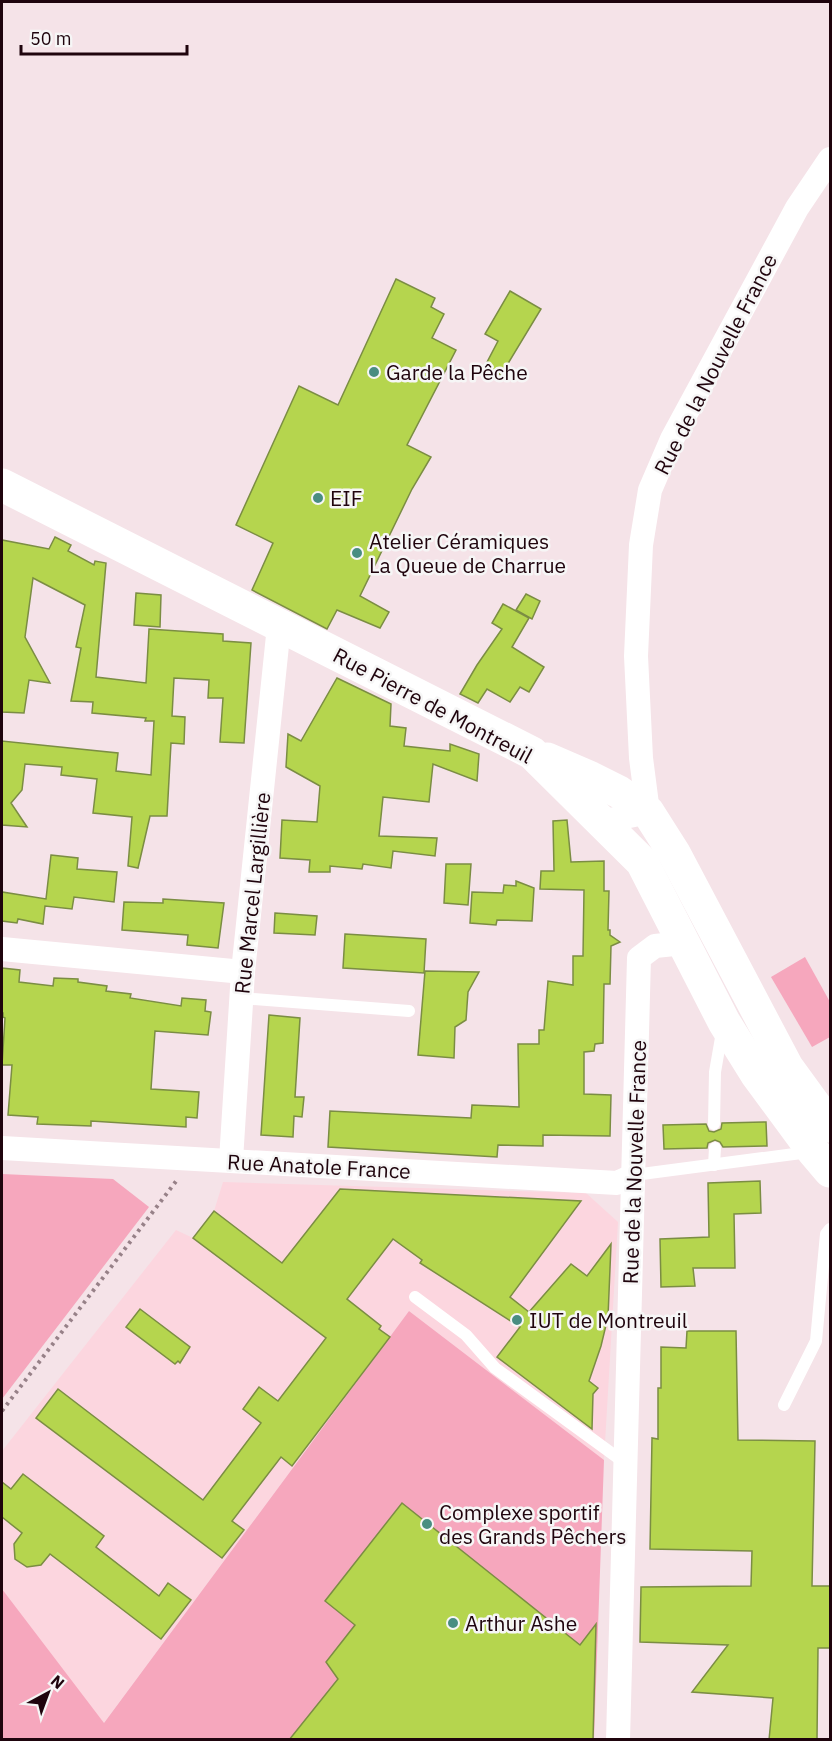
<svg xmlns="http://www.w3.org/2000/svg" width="832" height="1741" font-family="'IBM Plex Sans',sans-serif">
<rect width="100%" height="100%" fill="#f5e3e8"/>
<!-- built -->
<polygon fill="#fcd6df" points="223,1182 586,1193 618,1222 604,1460 409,1311 103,1724 2,1589 2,1451 176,1230 193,1238 214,1211"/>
<!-- green -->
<g fill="#f6a7bd">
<polygon points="805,957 830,1002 830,1037 812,1047 771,977"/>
<polygon points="2,1174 113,1179 149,1207 2,1399"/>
<polygon points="409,1311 604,1460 594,1739 2,1739 2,1589 104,1723"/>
</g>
<!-- building -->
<g fill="#b5d54e" stroke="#7b8d43" stroke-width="1.5">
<polygon points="396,279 435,298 431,307 444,314 432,338 456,350 407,445 431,457 412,489 360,596 389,612 380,628 337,610 327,629 252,590 273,543 236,525 299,386 338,405"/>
<polygon points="510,291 541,309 501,375 485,366 498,341 485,334"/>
<polygon points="55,537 71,545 68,551 94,565 95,561 106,563 96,677 146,683 149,629 223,634 223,641 251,643 244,743 220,742 223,698 208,698 209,680 174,678 172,716 185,717 184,744 171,743 167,816 150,816 138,868 128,866 132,817 93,813 97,779 61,775 62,767 25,764 22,790 11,803 27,827 2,825 2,741 118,753 116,771 151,775 154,721 145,721 146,718 92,713 93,702 71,701 81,648 76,647 85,605 33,578 25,637 50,683 29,680 24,713 2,712 2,540 49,549"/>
<polygon points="136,593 161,595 160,627 134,625"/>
<polygon points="526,594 540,601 532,619 516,610"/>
<polygon points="503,604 529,618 512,647 544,667 529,692 520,687 510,702 487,689 478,703 460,694 477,665 502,629 492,623"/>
<polygon points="337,678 391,704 390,726 406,728 404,746 450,751 450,744 479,754 477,781 433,764 429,802 383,797 379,836 437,838 435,856 393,851 391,868 363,864 362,869 330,866 330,872 309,872 310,860 280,858 282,820 317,822 320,786 286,767 288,734 301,741"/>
<polygon points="567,820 571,862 604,861 604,891 609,891 608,930 610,930 610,935 620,942 611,946 610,984 604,984 603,1043 595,1044 594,1051 584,1052 584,1094 611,1095 610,1136 543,1135 543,1146 498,1145 497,1157 328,1147 330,1111 471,1118 472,1105 519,1107 518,1044 539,1044 539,1030 544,1030 548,981 573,985 573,956 583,956 584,890 540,889 541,871 554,871 553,821"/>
<polygon points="51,855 78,858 77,869 117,872 114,902 74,897 72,909 45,906 43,924 18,919 17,923 2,921 2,892 46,899"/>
<polygon points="446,864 471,864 468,905 444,903"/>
<polygon points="516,881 534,888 532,921 497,920 496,925 470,923 472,892 503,893 504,885 516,886"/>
<polygon points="163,899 224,903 218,948 187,945 188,935 122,930 124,902 163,903"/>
<polygon points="275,913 317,916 315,935 274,933"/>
<polygon points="345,934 426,939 424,973 343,968"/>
<polygon points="2,968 20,970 19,982 53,986 54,978 78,979 78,982 107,986 106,991 131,994 130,998 181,1006 182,998 206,1000 205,1011 211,1012 208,1035 155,1031 151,1089 199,1092 197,1118 186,1117 186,1127 91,1121 91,1126 37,1124 38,1117 8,1115 12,1065 2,1065 5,1018 3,1017 3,1013 2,1013"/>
<polygon points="425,971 479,972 468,992 466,1020 455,1027 454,1058 418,1055"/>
<polygon points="269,1015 300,1018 295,1097 304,1097 302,1117 294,1116 293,1137 261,1135"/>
<polygon points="766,1122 767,1146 723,1147 720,1142 715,1140 708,1143 707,1148 664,1149 663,1125 706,1124 709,1131 714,1132 721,1129 722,1123"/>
<polygon points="760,1181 761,1213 734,1214 735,1268 693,1268 695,1286 661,1287 660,1239 709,1237 708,1183"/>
<polygon points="340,1189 581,1201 510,1297 529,1312 571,1264 587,1276 611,1244 608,1317 601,1346 589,1381 598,1388 593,1394 592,1429 497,1357 520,1327 420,1263 422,1260 393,1239 347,1299 381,1326 379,1329 390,1337 292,1466 281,1457 232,1521 244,1530 222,1558 36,1418 58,1389 203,1500 261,1423 243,1409 259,1387 278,1401 326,1338 193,1238 214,1211 282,1263"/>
<polygon points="140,1309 190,1347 180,1363 178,1361 175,1364 126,1327"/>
<polygon points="687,1331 736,1331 738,1440 815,1441 812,1586 831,1586 831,1648 818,1648 817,1740 769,1740 773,1698 692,1692 728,1645 640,1642 641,1587 751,1586 752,1551 650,1549 652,1438 658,1439 658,1388 661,1388 661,1347 686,1348"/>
<polygon points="23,1474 104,1536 96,1547 159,1596 168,1583 191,1600 161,1639 50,1554 41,1565 27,1567 15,1559 14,1544 22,1533 2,1517 2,1482 11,1489"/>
<polygon points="402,1503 580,1645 596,1624 593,1740 289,1740 338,1679 326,1662 355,1625 325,1601"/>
</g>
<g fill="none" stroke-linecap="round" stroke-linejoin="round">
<!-- path -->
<polyline stroke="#978188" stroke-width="4" stroke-dasharray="3 4.5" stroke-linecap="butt" points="2,1411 177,1180"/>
<!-- lane -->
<g stroke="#fff" stroke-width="12">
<polyline points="241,998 409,1011"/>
<polyline points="714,1124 715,1072 722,1032"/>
<polyline points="714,1165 715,1148"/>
<polyline points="634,1175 809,1152"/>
<polyline points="415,1297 466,1335 495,1368 625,1463"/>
<polyline points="784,1405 816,1341 826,1234 830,1229"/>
</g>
<!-- street -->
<g stroke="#fff" stroke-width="24">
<polyline points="601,822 648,812 641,758 636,656 641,545 650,490 672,439 797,208 830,159"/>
<polyline points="2,949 243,972"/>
<polyline points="2,1148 617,1183 634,1175"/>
<polyline points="231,1160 243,972 279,626"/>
<polyline points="618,1740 639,958 655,946 684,943"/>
</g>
<!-- secondary -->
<g stroke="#fff" stroke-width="33">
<polyline points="2,485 532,753 642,862 724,1022 757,1075 813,1151 830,1171"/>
<polyline points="547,759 591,778 619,792 648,812 674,853 787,1067 830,1126"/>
</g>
</g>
<!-- markers -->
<g fill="#498d81" stroke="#f6f6f6" stroke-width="2">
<circle cx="374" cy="372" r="6"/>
<circle cx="318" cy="498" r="6"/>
<circle cx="357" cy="553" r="6"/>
<circle cx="517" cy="1320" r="6"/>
<circle cx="427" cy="1524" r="6"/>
<circle cx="453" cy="1623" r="6"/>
</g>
<g text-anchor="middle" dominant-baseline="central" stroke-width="5" stroke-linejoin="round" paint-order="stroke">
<!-- street labels -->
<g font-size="21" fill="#1f040d" stroke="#f6f6f6">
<text transform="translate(715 364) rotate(-63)">Rue de la Nouvelle France</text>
<text transform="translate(433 705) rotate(28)">Rue Pierre de Montreuil</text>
<text transform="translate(252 893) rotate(-84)">Rue Marcel Largillière</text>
<text transform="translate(634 1162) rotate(-88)">Rue de la Nouvelle France</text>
<text transform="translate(319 1166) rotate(3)">Rue Anatole France</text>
</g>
<!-- poi labels -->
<g font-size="21" fill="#1f040d" stroke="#f6f6f6" text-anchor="start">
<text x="386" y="372">Garde la Pêche</text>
<text x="330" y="498">EIF</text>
<text x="369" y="541">Atelier Céramiques<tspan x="369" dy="24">La Queue de Charrue</tspan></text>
<text x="529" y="1320">IUT de Montreuil</text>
<text x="439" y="1512">Complexe sportif<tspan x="439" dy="24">des Grands Pêchers</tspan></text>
<text x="465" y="1623">Arthur Ashe</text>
</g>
</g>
<!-- border -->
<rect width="832" height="1741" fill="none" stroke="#1f040d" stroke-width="6"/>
<!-- north arrow -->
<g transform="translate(48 1693) rotate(41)" stroke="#f6f6f6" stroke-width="4.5" paint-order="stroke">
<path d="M0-4.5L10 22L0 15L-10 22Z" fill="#1f040d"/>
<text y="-9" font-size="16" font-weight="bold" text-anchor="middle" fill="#1f040d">N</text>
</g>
<!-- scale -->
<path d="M21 45v9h166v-9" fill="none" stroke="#1f040d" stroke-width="3"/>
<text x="30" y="45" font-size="18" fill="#1f040d" stroke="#f6f6f6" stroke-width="4.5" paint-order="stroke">50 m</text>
</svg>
